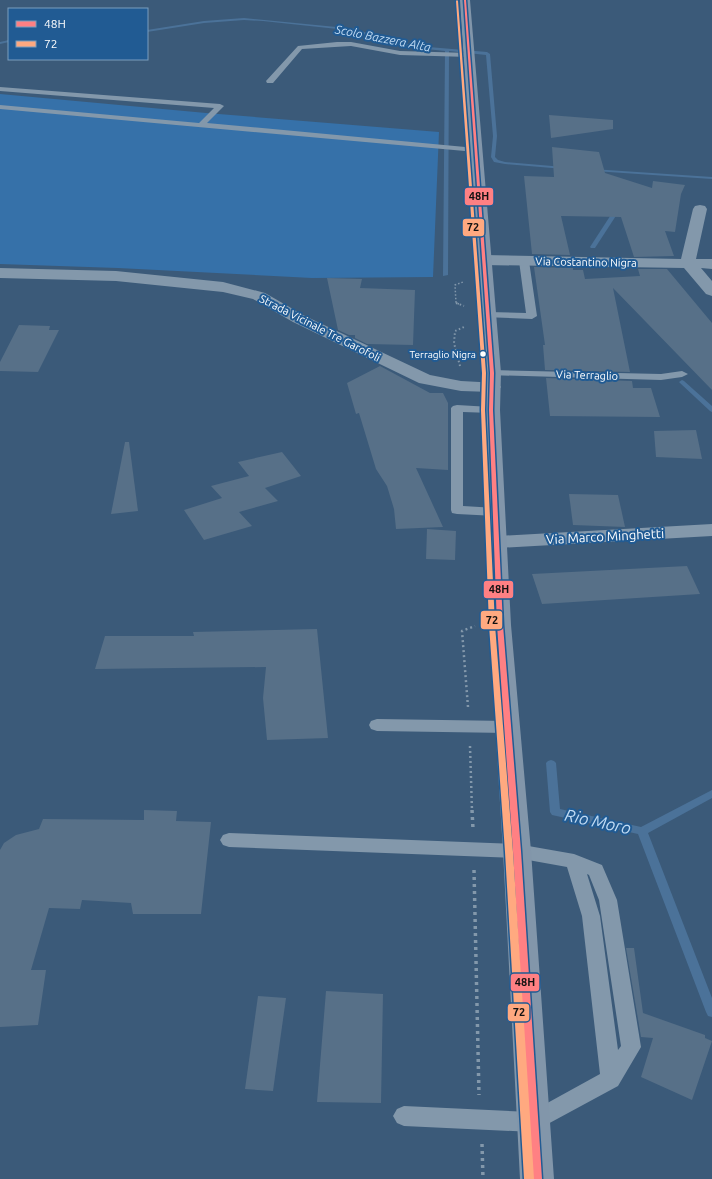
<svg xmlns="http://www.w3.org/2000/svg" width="712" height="1179" font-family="Ubuntu,sans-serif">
<rect width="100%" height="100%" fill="#3b5a79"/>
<!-- green -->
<polygon fill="#3671a9" points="0,94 206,113 439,132 433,277 312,278 118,268 0,264"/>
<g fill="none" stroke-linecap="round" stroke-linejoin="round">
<!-- stream -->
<g fill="#4b7299" fill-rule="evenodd">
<polygon points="244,18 357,29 381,39 417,46 487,52 490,54 497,136 495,157 498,160 505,162 564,167 566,168 564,169 505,164 494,162 491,157 493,136 486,55 449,51 448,275 443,276 445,51 417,48 380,41 356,31 263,21 244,20 204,23 147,32 147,30 204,21"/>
<polygon points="9,40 9,42 0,44 0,42"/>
<polygon points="592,169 712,177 712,179 594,171 592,170"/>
<polygon points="616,207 621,208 595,248 591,248 590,247"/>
<polygon points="682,380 684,381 712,406 712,412 710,411 680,383 679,382"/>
<polygon points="551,760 554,761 556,763 560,809 641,827 712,790 712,798 648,833 712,998 712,1017 708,1016 706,1012 638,834 552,815 550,812 546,763 548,761"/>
</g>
</g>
<!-- building -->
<g fill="#577088">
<polygon points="549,115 613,120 613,129 551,138"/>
<polygon points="552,147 599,152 605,173 652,188 653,181 685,185 681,194 675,232 665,231 674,256 634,257 621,217 561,216 570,255 532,254 524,176 554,177"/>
<polygon points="534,267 573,268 573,270 583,270 585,279 640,276 638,269 667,269 712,323 712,390 613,288 630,372 545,370 543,345 545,345"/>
<polygon points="327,278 362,279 360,288 415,290 413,345 367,344 355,338 355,335 349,335 338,330"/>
<polygon points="19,325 50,326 49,330 59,330 38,372 0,371 0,362"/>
<polygon points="380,366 430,393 443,393 448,403 448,470 416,468 443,527 396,529 394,509 387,486 376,469 359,413 356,414 347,383"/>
<polygon points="546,378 632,381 633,388 651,388 660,417 550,416"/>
<polygon points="696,430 702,459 656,457 654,431"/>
<polygon points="125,442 129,442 138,511 111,514"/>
<polygon points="282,452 301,476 265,488 278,501 239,512 252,526 204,540 184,510 222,498 211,486 249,476 238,462"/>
<polygon points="569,494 618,495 625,527 573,525"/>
<polygon points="427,529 456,531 455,560 426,559"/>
<polygon points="687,566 700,594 542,604 532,574"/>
<polygon points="317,629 328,738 267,740 263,698 266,667 95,669 105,636 194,636 193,632"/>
<polygon points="144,810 177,811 176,821 211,822 201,914 133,914 131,903 82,900 80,909 49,908 31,970 46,970 38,1025 0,1027 0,850 4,843 16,835 39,829 43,819 144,820"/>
<polygon points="626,948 634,948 643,1013 705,1035 705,1038 712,1041 692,1100 641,1077 653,1038 641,1037"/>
<polygon points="326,991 383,994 381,1103 317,1102"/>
<polygon points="258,996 286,998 273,1091 245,1089"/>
</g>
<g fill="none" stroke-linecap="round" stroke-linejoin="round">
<!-- path-far3 -->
<polyline stroke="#8398ab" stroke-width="1.5" stroke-dasharray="1.5 2" stroke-linecap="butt" points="459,304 456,303 455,285 463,282"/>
<!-- path-far2 -->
<g stroke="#8398ab" stroke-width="2" stroke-dasharray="1.5 2.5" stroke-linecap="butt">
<polyline points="456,303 464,306"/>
<polyline points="460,366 454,343 455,331 464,327 464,325"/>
</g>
<!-- path-far1 -->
<g stroke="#8398ab" stroke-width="2.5" stroke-dasharray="2 3" stroke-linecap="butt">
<polyline points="468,707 462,631 475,626"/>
<polyline points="470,746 472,811"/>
</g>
<!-- path -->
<g stroke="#8398ab" stroke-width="3.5" stroke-dasharray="3 4" stroke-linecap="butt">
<polyline points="472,810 473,829"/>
<polyline points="474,870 479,1095"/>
<polyline points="482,1144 483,1179"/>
</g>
<!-- lane -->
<g fill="#8398ab" fill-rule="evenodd">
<polygon points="337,42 351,42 400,51 469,53 472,55 469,57 400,55 351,46 302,49 273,83 267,83 266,81 298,46"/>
<polygon points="0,87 220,104 224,106 207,123 476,148 480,150 476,152 0,109 0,105 199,123 214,108 0,91"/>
<polygon points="524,258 529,261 537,316 532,319 483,317 482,315 487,312 526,313 519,261"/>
<polygon points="492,370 661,374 682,371 688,374 682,377 661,380 488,375 486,373 488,371"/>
<polygon points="457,405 491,407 495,408 497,410 495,412 491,413 463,412 463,506 496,508 501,509 502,512 501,515 496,516 457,514 452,513 451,510 451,408 453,406"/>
<polygon points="377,719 508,721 514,723 516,727 514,731 508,733 377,731 371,729 369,725 371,721"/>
<path d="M229,833L517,844L574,854L602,865L617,900L641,1047L618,1086L533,1132L404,1126L397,1123L393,1116L397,1109L404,1106L531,1112L600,1074L582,916L567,867L517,858L229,847L223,845L220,840L223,835ZM587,874L589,875L599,900L621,1046L618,1050L600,916Z"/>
</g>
<!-- street -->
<g fill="#8398ab" fill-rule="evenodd">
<polygon points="700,205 705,206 707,209 696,259 712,259 712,269 701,268 712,281 712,296 706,294 684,268 484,265 479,263 476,260 479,257 484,255 681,259 693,209 695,206"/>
<polygon points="0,268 116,271 223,282 265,293 305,316 430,375 461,381 498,383 501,387 498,391 492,392 461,391 419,383 293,322 253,299 223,292 116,281 0,278"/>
<polygon points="712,524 712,536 498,548 491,546 488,542 491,538 498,536"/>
</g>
<!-- primary -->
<polygon fill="#8296aa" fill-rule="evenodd" points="460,0 470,0 501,373 500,410 511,625 531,851 554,1179 520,1179 503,851 489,625 482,410 483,373"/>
<!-- bus-1 casing -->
<g stroke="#215b93" stroke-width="3">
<polygon id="bus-1" points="464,0 466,0 494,373 493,410 503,625 521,851 542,1179 532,1179 513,851 497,625 489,410 490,373"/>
</g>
<!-- bus-2 casing -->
<g stroke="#215b93" stroke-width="3">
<polygon id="bus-2" points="457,0 458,1 486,373 485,410 495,625 513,852 534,1179 524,1179 505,852 489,625 481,410 482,373 456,1"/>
</g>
<!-- bus-1 -->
<use href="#bus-1" fill="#ff8083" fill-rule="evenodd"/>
<!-- bus-2 -->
<use href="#bus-2" fill="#ffa980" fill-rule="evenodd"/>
</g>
<!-- markers -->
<circle fill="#fff" stroke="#215b93" stroke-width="1.5" cx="483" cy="354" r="3.5"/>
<g text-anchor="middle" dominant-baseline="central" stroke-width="4" stroke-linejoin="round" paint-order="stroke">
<!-- far-bus labels -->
<g font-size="10" fill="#fff" stroke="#215b93" text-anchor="end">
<text x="476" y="354">Terraglio Nigra</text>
</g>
<!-- far-street labels -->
<g font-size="11" fill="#fff" stroke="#215b93">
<text transform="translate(586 262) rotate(1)">Via Costantino Nigra</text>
<text transform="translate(320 328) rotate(27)">Strada Vicinale Tre Garofoli</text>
<text transform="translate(587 375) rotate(2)">Via Terraglio</text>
</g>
<!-- far-water labels -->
<g font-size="12" font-style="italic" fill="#c0dbf4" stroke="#215b93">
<text transform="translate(383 38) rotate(11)">Scolo Bazzera Alta</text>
</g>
<!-- street labels -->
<g font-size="13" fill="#fff" stroke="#215b93">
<text transform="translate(605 536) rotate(-3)">Via Marco Minghetti</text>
</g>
<!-- near-water labels -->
<g font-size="17" font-style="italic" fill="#c0dbf4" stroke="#215b93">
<text transform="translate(598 821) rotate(12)">Rio Moro</text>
</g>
</g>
<g stroke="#215b93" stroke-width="1.5">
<rect x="464" y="187" width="30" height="19" rx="4" fill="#ff8083"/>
<rect x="462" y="218" width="23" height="19" rx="4" fill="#ffa980"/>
<rect x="483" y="580" width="31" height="19" rx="4" fill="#ff8083"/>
<rect x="480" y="610" width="23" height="20" rx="4" fill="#ffa980"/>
<rect x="510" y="973" width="30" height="19" rx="4" fill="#ff8083"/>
<rect x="507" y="1003" width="23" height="19" rx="4" fill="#ffa980"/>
</g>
<g font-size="11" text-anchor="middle" font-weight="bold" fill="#111">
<text x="479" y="200">48H</text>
<text x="473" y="231">72</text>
<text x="499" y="593">48H</text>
<text x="492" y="624">72</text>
<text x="525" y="986">48H</text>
<text x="519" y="1016">72</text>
</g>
<!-- legend -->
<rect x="8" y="8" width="140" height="52" fill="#215b93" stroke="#7a9dbe"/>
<rect x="16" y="21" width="20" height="6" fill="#ff8083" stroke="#7a9dbe"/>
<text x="44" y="28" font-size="12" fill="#ffffff">48H</text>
<rect x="16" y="41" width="20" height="6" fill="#ffa980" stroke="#7a9dbe"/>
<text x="44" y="48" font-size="12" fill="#ffffff">72</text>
</svg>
